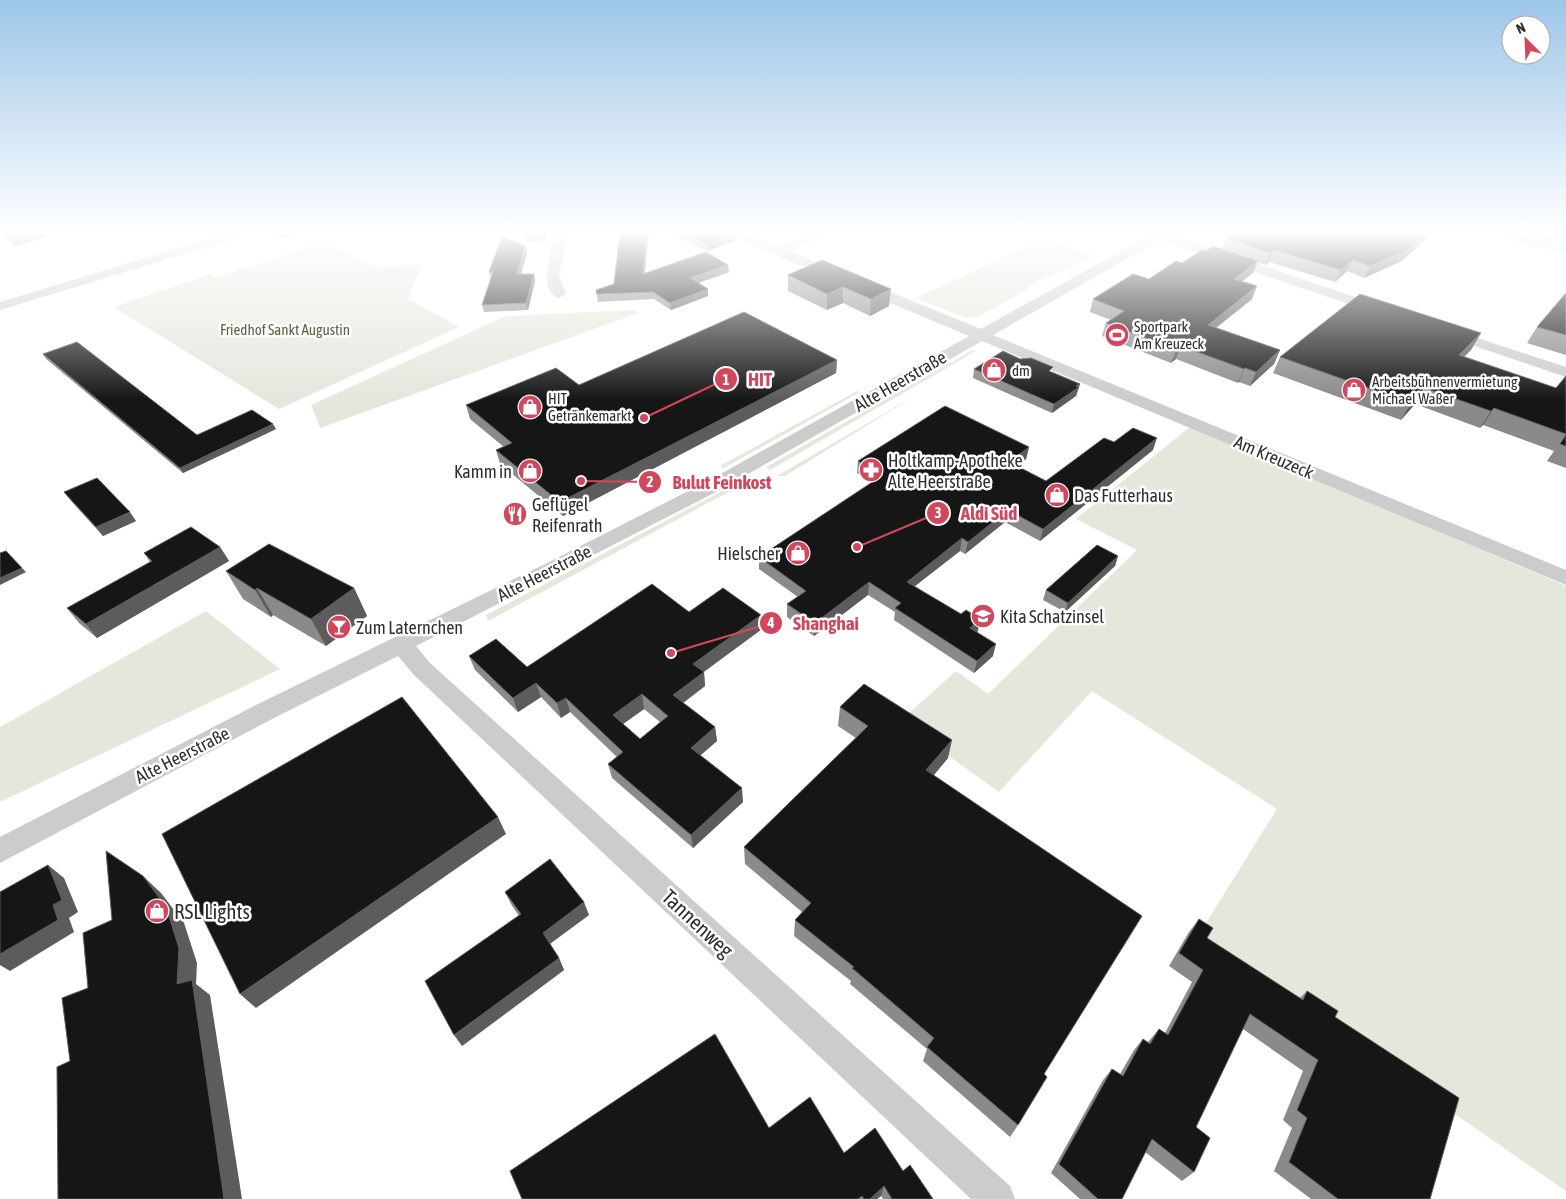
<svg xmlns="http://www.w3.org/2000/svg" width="1566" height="1199" font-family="'Asap Condensed',sans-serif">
<rect width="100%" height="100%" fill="#fff"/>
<!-- green -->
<g fill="#e3e7dc">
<polygon points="1553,233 1566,233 1566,254 1545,248 1542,234"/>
<polygon points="1043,239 1049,239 1094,256 1030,285 1026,290 978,317 966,318 916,298"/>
<polygon points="326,241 374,266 422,265 408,299 459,327 279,409 114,307 210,274 216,278"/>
<polygon points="634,310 638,313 320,428 311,405 506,316"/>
<polygon points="973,350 976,351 770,470 766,467"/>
<polygon points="857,391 860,392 722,469 722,465"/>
<polygon points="916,395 785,476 777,476"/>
<polygon points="1191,426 1566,586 1566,1191 1198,936 1277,809 1092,691 999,792 900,721 956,671 988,694 1137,550 1076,519"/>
<polygon points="732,486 736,488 488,621 486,615"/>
<polygon points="206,611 280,669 0,802 0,727"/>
</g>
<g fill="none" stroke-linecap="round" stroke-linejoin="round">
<!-- stream -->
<polyline stroke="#cee0e8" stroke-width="4.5" points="1542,245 1566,252"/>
<!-- minor -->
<g fill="#ccc" fill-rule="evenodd">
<polygon points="228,233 246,233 244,236 0,310 0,302"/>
<path d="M556,233H568L559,275L566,294L559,298C536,292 552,248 556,233Z"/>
<polygon points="729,233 745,233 779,247 812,233 828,233 826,236 790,251 981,329 1153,233 1169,233 1168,234 1385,307 1387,310 1385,313 1375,313 1160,240 993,335 1566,570 1566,585 982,341 720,490 416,646 430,663 1010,1186 1015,1199 971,1199 414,675 398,656 274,718 0,863 0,837 258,704 547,563 706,482 969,336 731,236"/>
<polygon points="1498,233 1515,233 1536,238 1530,233 1544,233 1552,239 1547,245 1529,246 1500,236"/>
<polygon points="1450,329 1566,367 1566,377 1445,336 1443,333 1445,330"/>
</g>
</g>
<!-- wall -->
<g fill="#8a8a8a" fill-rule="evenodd">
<polygon points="0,233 56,233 46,235 47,237 15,246 3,237"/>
<polygon points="271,233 303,233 283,239"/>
<polygon points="525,233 548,233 545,241 526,242 524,234"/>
<polygon points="665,233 735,233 736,240 708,251"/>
<polygon points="1226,239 1402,261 1364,278 1347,271 1335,282 1269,262 1265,265 1258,262 1253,273 1242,281 1252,299 1216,328 1280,350 1274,364 1250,386 1239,382 1238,383 1176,359 1171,363 1102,336 1106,323 1111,320 1090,312 1093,299 1149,279 1206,251 1222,249"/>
<polygon points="525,246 527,253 521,274 534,274 535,281 528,310 484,312 482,305 491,279 489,272"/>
<polygon points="822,260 889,306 870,316 843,303 827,310 788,291 788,275"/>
<polygon points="729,272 698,283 708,289 708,296 671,310 654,299 598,302 596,290 645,273"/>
<polygon points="1566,293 1566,355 1527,343 1537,327"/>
<polygon points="1481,333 1471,350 1464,357 1556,388 1566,376 1566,468 1547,461 1554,451 1483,425 1480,428 1415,404 1401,420 1273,373 1280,357"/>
<polygon points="43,354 197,435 276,429 183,473 46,359"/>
<polygon points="837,360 836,373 563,516 500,464 496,450 504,447 470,419 466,405 579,385"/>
<polygon points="974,369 1052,372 1080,384 1076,396 1052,413 973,378"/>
<polygon points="1114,442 1153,450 1040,541 1005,522 965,554 960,551 914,586 978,631 977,632 993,656 974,673 894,620 895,612 868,595 814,636 787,617 787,604 798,597 759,569 759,557 873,482 857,473 858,461 1029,447 1026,459 1017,466 1046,481"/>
<polygon points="64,492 136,521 103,536 71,501"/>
<polygon points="220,547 229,561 97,638 79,623 67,608 150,562 144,553"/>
<polygon points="1118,556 1115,566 1065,612 1043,600 1046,590"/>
<polygon points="226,571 354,588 367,616 326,646 273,615 271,617 243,599"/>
<path d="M689,612L761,615L762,629L704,672L705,686L683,703L715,727L717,741L700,755L743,802L693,848L612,778L608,764L617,757L570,712L561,718L541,697L518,712L475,670L469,656L527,667ZM644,709L660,722L640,739L623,724Z"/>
<polygon points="840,707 948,758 934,775 1044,1074 1018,1125 1010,1137 923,1061 927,1049 850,984 851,981 794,936 795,920 802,912 745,864 744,847 856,738 838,726"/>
<polygon points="505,892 589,915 550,944 559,958 564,970 462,1046 519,916 511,904"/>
<polygon points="1199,919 1207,938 1300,998 1307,991 1335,1017 1430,1199 1311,1199 1274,1171 1292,1128 1283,1120 1303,1071 1243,1029 1196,1127 1194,1172 1182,1181 1145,1152 1122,1199 1080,1199 1051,1173 1103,1080 1112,1069 1120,1074 1134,1050 1143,1039 1148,1042 1159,1029 1165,1033 1192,982 1169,966 1189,932"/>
<polygon points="769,1128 844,1153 903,1171 933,1199 883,1199 881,1196 877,1199 522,1199"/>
</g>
<!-- shaded-wall -->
<g fill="#5c5c5c">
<polygon points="34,233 56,233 46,235 47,237 15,246 11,239"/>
<polygon points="280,233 303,233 283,239"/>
<polygon points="436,233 446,233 437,236"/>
<polygon points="544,233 548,233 545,241"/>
<polygon points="647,233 649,233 644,281 643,274"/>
<polygon points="735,233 736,240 708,251 708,244"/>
<polygon points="1427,233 1433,233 1402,261 1364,278 1370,266"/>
<polygon points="525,246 527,253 519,281 517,274"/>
<polygon points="1274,250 1269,262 1265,265 1270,253"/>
<polygon points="1353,260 1347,271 1335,282 1341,270"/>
<polygon points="1258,261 1253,273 1229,291 1234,279"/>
<polygon points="728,265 729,272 690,286 690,278"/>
<polygon points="534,274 535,281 528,310 526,303"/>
<polygon points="1257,286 1252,299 1203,338 1208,325"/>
<polygon points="843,287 843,303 827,310 827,294"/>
<polygon points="708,289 708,296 671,310 670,303"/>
<polygon points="891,289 889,306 870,316 871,299"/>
<polygon points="1481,333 1471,350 1449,371 1459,355"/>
<polygon points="1181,346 1176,359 1171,363 1176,350"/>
<polygon points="1280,350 1274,364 1250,386 1256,372"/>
<polygon points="837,360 836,373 563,516 560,502"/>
<polygon points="1245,368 1239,382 1238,383 1244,369"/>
<polygon points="1080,384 1076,396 1052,413 1054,404"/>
<polygon points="1425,388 1415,404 1401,420 1411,403"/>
<polygon points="1494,408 1483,425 1480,428 1491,411"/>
<polygon points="273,424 276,429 183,473 180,468"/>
<polygon points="1157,438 1153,450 1040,541 1043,529"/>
<polygon points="1029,447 1026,459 1006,474 1009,462"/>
<polygon points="1008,510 1005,522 965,554 968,542"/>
<polygon points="130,512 136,521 103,536 96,527"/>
<polygon points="962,538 960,551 905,594 907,582"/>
<polygon points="220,547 229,561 97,638 86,624"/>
<polygon points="1118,556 1115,566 1065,612 1068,603"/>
<polygon points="22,568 26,572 0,585 0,578"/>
<polygon points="869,582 868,595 814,636 815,623"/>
<polygon points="257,588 273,615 271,617 255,590"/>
<polygon points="354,588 367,616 326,646 311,619"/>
<polygon points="761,615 762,629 695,678 693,664"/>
<polygon points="980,619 978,631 967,640 970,628"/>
<polygon points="996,644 993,656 974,673 977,661"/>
<polygon points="704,672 705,686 675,709 673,695"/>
<polygon points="536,683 541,697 518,712 513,698"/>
<polygon points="642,694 644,709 616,729 613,715"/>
<polygon points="566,698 570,712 561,718 557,703"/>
<polygon points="715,727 717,741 693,762 691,748"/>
<polygon points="952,740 948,758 923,788 926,770"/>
<polygon points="742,788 743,802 693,848 691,835"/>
<polygon points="498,817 506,834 256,1008 240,994"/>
<polygon points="48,865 64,878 78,912 69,918 74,932 10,971 0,965 0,953 53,905"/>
<polygon points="143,876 161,893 184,923 197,963 196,984 210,995 242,1199 224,1199"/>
<polygon points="584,902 589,915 548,945 543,933"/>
<polygon points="559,958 564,970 462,1046 454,1035"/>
<polygon points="884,1186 881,1196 877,1199 870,1199"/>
</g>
<!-- building -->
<g fill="#161616" stroke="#5c5c5c" fill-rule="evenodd">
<polygon points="2,233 34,233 11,239"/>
<polygon points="620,233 647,233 643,274 706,252 728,265 690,278 708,289 670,303 653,292 597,294 596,290 614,284"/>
<polygon points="680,233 735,233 708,244"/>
<polygon points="1236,233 1427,233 1408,250 1370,266 1353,260 1341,270 1274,250 1270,253 1226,239"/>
<polygon points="502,236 525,246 517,274 534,274 526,303 482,305 493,272 489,272"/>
<polygon points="1213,246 1258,261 1234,279 1257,286 1208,325 1280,350 1256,372 1245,368 1244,369 1181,346 1176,350 1106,323 1124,311 1093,299 1133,274 1149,279 1176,261 1182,263 1202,250 1206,251"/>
<polygon points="822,260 891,289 871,299 843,287 827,294 788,275"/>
<polygon points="1566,293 1566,335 1537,327"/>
<polygon points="1360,294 1481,333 1459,355 1556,388 1566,376 1566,434 1494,408 1491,411 1425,388 1411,403 1280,357"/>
<polygon points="744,312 837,360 560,502 496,450 512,443 466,405 556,368 579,385"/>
<polygon points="77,342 197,435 252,410 273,424 180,468 43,354"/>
<polygon points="1003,351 1020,359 1031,358 1053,367 1049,371 1080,384 1076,386 1079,387 1054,404 974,369"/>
<polygon points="945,406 1029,447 1009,462 1046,481 1104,438 1114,442 1133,428 1157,438 1043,529 1008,510 968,542 962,538 907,582 961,614 966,610 980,619 970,628 996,644 977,661 895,608 901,603 869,582 815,623 787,604 806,591 759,557 883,475 858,461"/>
<polygon points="1566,435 1566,446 1560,444"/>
<polygon points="97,478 130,512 96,527 64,492"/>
<polygon points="191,527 220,547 86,624 67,608 152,561 144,553"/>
<polygon points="269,544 354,588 311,619 257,588 255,590 226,571"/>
<polygon points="1097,545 1118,556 1068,603 1046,590"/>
<polygon points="6,551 22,568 0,578 0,553"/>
<path d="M652,584L689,612L723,588L761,615L693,664L704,672L673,695L715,727L691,748L742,788L691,835L608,764L623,752L566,698L557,703L536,683L513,698L469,656L496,639L527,667ZM642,694L668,716L640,739L613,715Z"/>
<polygon points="864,684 952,740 926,770 1142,916 1044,1074 1047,1077 1018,1125 927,1047 934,1038 852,968 854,967 795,920 811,903 744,847 868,726 840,707"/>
<polygon points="402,697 498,817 240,994 162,834"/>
<polygon points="106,851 143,876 166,907 179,948 177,984 192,980 224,1199 58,1199 57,1067 70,1061 62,998 88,988 83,933 112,920"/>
<polygon points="550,859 584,902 543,933 559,958 454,1035 425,981 521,914 505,892"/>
<polygon points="48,865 62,900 53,905 58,920 0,954 0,892"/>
<polygon points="1199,919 1213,928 1207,938 1303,1000 1307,991 1338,1011 1335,1017 1459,1098 1430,1199 1338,1199 1289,1162 1307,1118 1297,1110 1318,1060 1250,1014 1196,1127 1210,1138 1194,1172 1152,1139 1122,1199 1098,1199 1059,1164 1112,1069 1123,1076 1143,1039 1150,1044 1159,1029 1168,1035 1203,970 1179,953"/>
<polygon points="715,1034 769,1128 810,1097 844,1153 875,1128 903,1171 910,1165 933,1199 892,1199 884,1186 870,1199 864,1199 862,1196 858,1199 522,1199 510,1171"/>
</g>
<!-- sky -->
<linearGradient id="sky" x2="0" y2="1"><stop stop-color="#9dc6e8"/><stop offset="0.58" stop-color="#fff"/><stop offset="1" stop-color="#fff" stop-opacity="0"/></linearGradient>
<rect width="1566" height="400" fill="url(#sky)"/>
<!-- icons -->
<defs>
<g id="stadium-disc" transform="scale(1.25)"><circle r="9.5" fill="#d0485e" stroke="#fff"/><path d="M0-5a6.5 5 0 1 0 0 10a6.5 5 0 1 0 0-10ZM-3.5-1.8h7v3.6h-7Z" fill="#fff"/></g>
<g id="shop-disc" transform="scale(1.25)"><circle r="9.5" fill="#d0485e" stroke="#fff"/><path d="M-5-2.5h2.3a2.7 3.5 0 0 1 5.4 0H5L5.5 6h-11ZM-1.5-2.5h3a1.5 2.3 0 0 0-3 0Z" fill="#fff"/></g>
<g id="pharmacy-disc" transform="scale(1.25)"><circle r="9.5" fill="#d0485e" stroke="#fff"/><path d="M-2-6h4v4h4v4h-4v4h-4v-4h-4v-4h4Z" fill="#fff"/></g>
<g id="restaurant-disc" transform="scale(1.25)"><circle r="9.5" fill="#d0485e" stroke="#fff"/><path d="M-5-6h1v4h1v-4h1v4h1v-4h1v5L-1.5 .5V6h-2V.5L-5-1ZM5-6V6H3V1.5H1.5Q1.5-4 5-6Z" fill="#fff"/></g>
<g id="school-disc" transform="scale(1.25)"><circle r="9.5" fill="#d0485e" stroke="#fff"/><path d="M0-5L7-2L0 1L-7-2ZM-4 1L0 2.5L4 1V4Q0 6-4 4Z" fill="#fff"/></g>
<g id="bar-disc" transform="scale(1.25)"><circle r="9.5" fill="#d0485e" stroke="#fff"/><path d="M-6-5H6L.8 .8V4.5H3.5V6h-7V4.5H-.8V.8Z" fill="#fff"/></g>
</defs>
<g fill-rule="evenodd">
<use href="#stadium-disc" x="1117" y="335"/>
<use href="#shop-disc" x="994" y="370"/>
<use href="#shop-disc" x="1354" y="390"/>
<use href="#shop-disc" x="530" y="407"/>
<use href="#pharmacy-disc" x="871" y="470"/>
<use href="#shop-disc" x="530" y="471"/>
<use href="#shop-disc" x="1057" y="495"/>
<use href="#restaurant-disc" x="515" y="514"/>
<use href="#shop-disc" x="798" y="553"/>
<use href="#school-disc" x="983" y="616"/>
<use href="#bar-disc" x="339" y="627"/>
<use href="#shop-disc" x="157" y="911"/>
</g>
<g text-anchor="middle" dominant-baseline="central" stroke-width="5" stroke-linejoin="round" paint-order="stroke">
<!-- far-poi labels -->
<g font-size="15" fill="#2f2f2f" stroke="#fff" text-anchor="start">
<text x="1134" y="326">Sportpark<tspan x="1134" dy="17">Am Kreuzeck</tspan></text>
<text x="1012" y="370">dm</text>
<text x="1372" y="381">Arbeitsbühnenvermietung<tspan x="1372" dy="17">Michael Waßer</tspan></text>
<text x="548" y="398">HIT<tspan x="548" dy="17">Getränkemarkt</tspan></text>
</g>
<!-- far-park labels -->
<g font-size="15" fill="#566642" stroke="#fff">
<text x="285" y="329">Friedhof Sankt Augustin</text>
</g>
<!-- street labels -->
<g font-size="18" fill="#2f2f2f" stroke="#fff">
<text transform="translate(900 381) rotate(-30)">Alte Heerstraße</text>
<text transform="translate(1274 457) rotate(23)">Am Kreuzeck</text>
<text transform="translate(544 573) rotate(-27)">Alte Heerstraße</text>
<text transform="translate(182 755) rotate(-27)">Alte Heerstraße</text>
</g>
<!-- poi labels -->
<g font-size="18" fill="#2f2f2f" stroke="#fff" text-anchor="start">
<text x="888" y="460">Holtkamp-Apotheke<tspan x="888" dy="21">Alte Heerstraße</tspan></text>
<text x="512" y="471" text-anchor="end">Kamm in</text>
<text x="1074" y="495">Das Futterhaus</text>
<text x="532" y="504">Geflügel<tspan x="532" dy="21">Reifenrath</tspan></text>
<text x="780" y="553" text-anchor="end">Hielscher</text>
<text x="1000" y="616">Kita Schatzinsel</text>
<text x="356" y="627">Zum Laternchen</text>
</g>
<!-- near-poi labels -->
<g font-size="21" fill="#2f2f2f" stroke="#fff" text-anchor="start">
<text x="174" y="911">RSL Lights</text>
</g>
<!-- near-street labels -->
<g font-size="21" fill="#2f2f2f" stroke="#fff">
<text transform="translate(698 923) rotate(43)">Tannenweg</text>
</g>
</g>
<!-- callouts -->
<path fill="none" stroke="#d0485e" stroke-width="2" d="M644 418L726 379M581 481L650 482M857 547L938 513M671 653L771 623"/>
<g fill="#d0485e" stroke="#fff" stroke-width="2">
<circle cx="644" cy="418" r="5"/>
<circle cx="581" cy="481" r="5"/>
<circle cx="857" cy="547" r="5"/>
<circle cx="671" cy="653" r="5"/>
<circle cx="726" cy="379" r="12"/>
<circle cx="650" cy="482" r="12"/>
<circle cx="938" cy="513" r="12"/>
<circle cx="771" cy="623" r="12"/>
</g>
<g font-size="15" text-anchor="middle" font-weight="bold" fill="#fff">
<text x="726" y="385">1</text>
<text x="650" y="487">2</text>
<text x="938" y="518">3</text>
<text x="771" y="628">4</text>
</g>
<g font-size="19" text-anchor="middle" font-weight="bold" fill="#d0485e" stroke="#fff" stroke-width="5" stroke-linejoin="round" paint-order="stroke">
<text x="760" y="386">HIT</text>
<text x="722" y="489">Bulut Feinkost</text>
<text x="989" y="520">Aldi Süd</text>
<text x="826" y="630">Shanghai</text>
</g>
<!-- north arrow -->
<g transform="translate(1526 40) rotate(336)"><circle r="24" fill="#ffffff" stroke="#acacac"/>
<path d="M0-4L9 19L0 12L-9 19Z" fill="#d0485e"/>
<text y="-8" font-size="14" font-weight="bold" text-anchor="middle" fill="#2f2f2f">N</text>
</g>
</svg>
